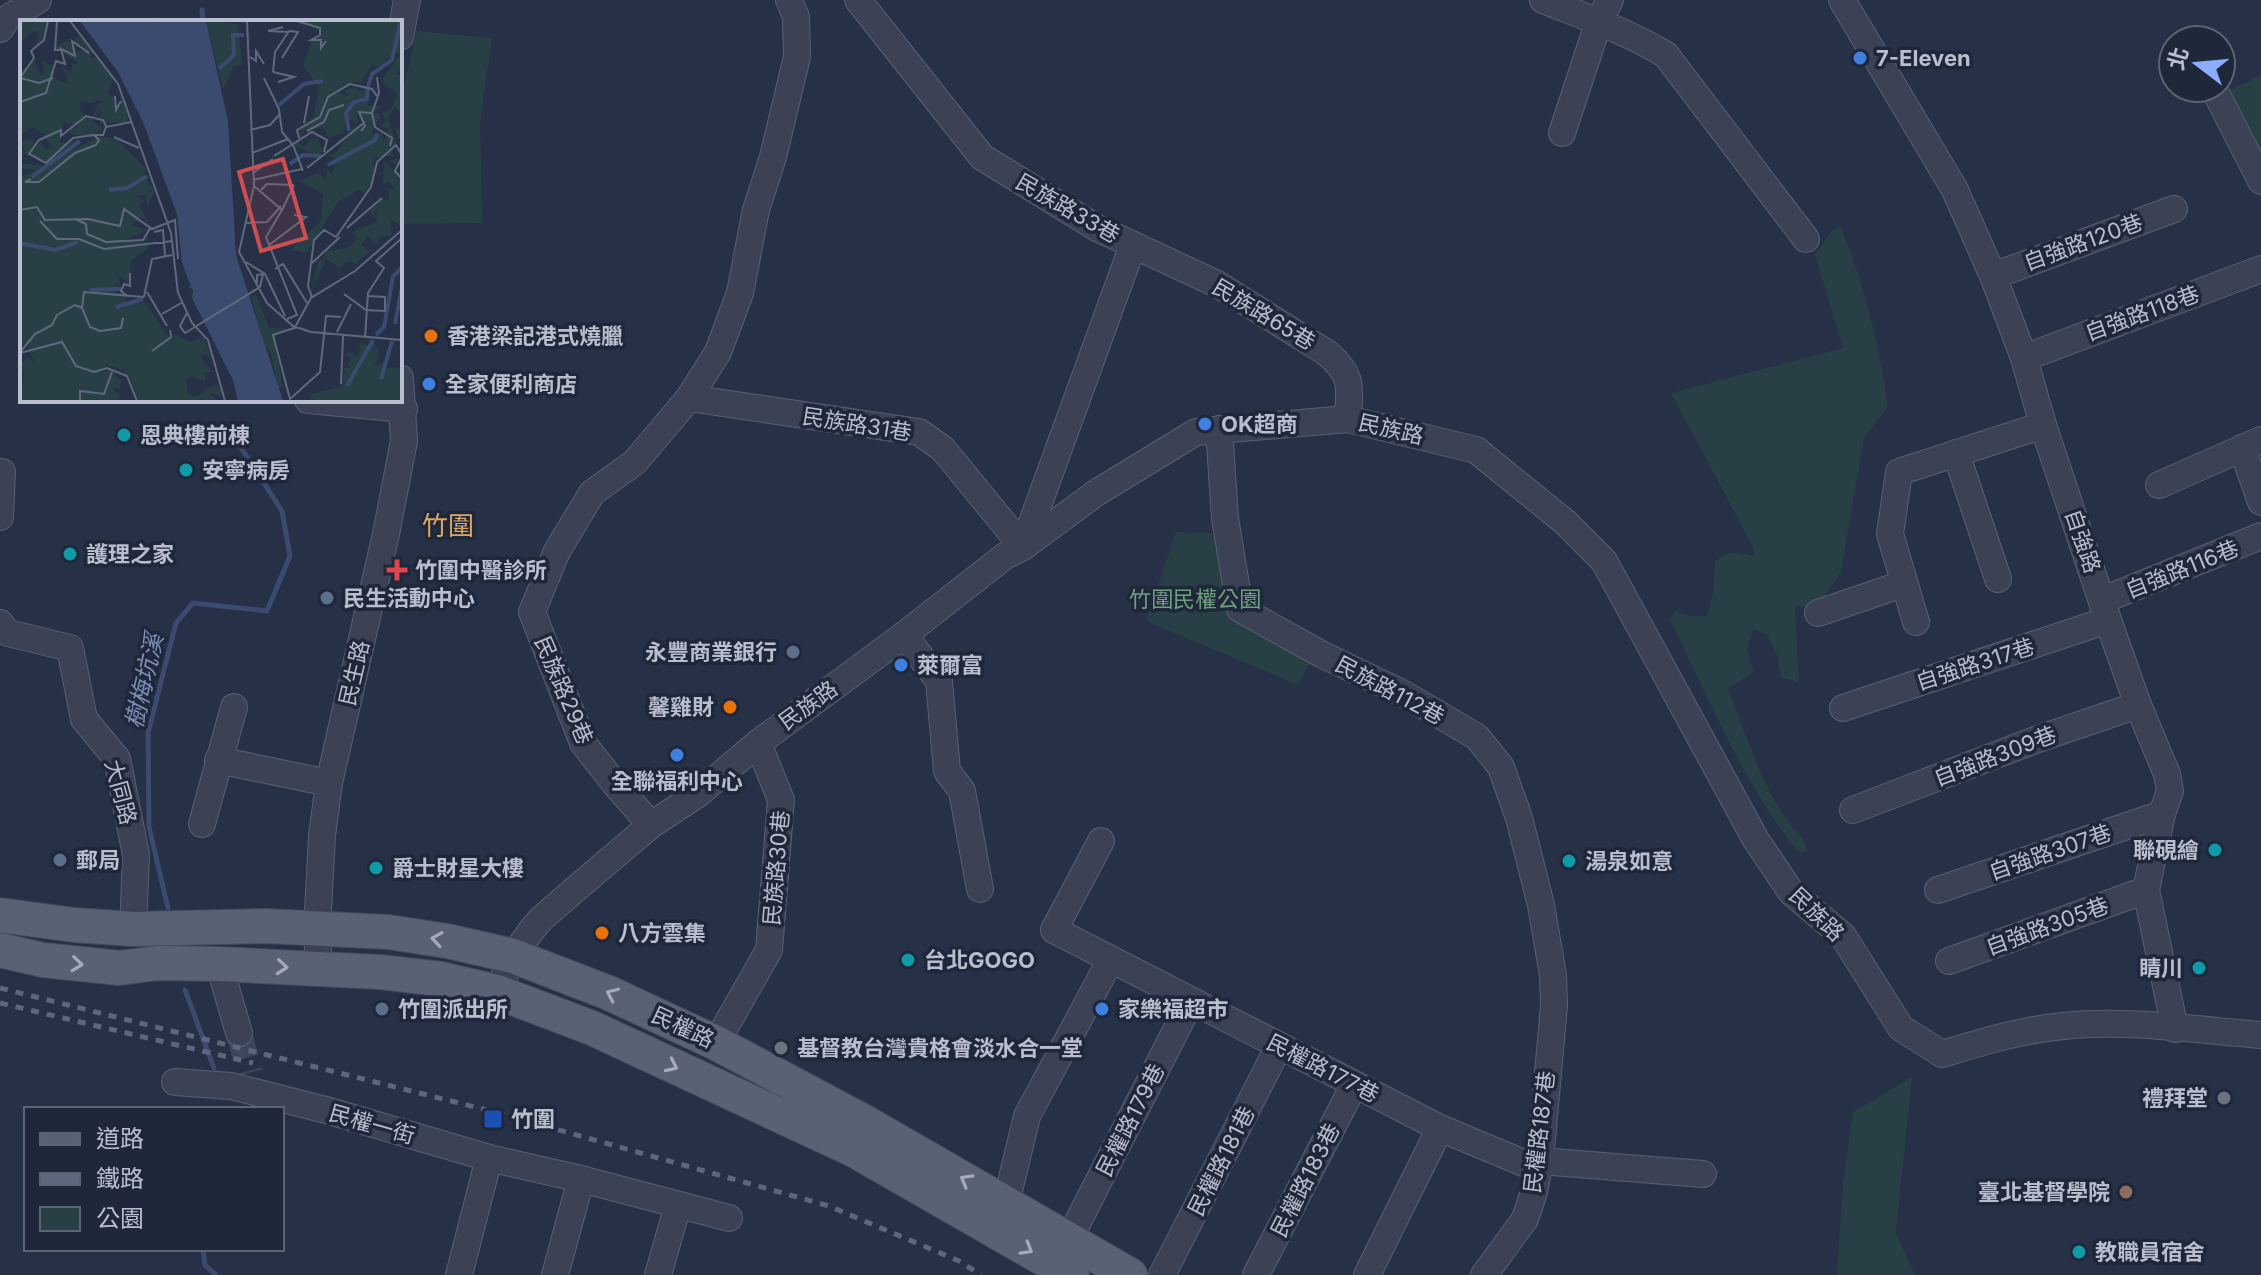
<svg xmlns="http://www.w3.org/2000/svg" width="2261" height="1275" font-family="Inter,'Noto Sans TC',sans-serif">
<rect width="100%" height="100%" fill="#263046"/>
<!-- green -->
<g fill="#283f46">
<polygon points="416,31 492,38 480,123 482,223 400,224 400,106"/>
<polygon points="2261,75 2261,169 2224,93"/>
<path d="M1841,227C1864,284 1880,346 1888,407L1864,438L1841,572L1823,599L1811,607L1795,606L1799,682L1781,678L1777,655L1766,634L1753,629L1747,650L1754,672L1728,689C1745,731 1761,784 1787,820C1794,830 1805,836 1807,850L1800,854C1746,791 1707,694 1670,620L1675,611L1690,616H1706L1713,594L1715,561L1730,552L1755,556L1753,547L1671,393L1843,348L1815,255L1831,231Z"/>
<polygon points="1176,532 1223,533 1237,608 1315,654 1298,685 1146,621"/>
<polygon points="1912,1077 1896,1233 1915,1275 1837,1275 1843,1182 1853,1112"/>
</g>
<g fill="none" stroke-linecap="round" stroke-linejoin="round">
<!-- stream -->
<g stroke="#3b4b6f" stroke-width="5">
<polyline points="202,10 203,22"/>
<polyline points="168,908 149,827 148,733 176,623 193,603 267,611 290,556 282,511 227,426"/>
<polyline points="185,990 214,1068"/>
<polyline points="203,1249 205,1265 216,1275"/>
</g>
<!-- minor-tunnel -->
<polyline stroke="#3c455a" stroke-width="26" stroke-dasharray="26 13" stroke-linecap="butt" points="239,1033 250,1073"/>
<!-- minor casing -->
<g stroke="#596072" stroke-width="28">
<g id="minor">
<path d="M858,0L982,157L1097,228L1217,284L1327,353C1353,375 1350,386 1348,419"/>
<path d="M1543,0C1585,17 1627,31 1666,55L1806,239"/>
<polyline points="1842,0 1955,190 1993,276 2024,358 2043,425 2108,620 2138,705 2167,774 2170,791 2162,814 2146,890 2175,1029"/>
<polyline points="0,29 8,18 38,0"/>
<polyline points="400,37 407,0"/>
<polyline points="2216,93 2261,181"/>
<polyline points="1562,133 1599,21 1610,0"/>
<polyline points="1993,276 2174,209"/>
<polyline points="2024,358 2261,269"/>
<polyline points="689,398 919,432 943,449 1023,547"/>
<polyline points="308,400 404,409"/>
<polyline points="1219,429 1225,518 1240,609 1321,654 1404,694 1477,737 1501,767 1519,818 1541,905 1553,975 1554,1006 1540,1161 1534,1192 1525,1219 1484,1275"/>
<polyline points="2242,448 2261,502"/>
<polyline points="1956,453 1998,579"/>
<polyline points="0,472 2,472 0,517"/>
<polyline points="2159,485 2261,440"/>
<polyline points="1023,547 1133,245"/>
<polyline points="2103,600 2261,536"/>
<polyline points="1818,613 1903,584"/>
<polyline points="1916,622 1890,534 1899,472 2043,425"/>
<polyline points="0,623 8,633 70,648 84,719 117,759 136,855 133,929"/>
<polyline points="904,635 939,681 947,771 962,791 980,889"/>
<polyline points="1843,708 2108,620"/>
<polyline points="218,760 329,783"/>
<polyline points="1853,810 2035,740 2138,705"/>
<polyline points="202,824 234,707"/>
<polyline points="651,825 615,784 583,743 532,612 557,551 592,493 635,462 689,398 718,352 740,293 756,210 773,157 797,57 796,17 789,0"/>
<polyline points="1101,841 1054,930 1440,1128 1538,1169"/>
<polyline points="1938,890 2162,814"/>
<polyline points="1949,961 2146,890"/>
<polyline points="219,964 239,1033"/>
<polyline points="319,970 317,930 322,836 329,783 386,534 404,441 400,378"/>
<path d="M497,992L513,956L531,931L541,919L579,886L651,825L698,794L758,743L904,635L1005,556L1023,547L1096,493L1196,432L1348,419L1476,450L1565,522L1604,561L1756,840L1791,892L1843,936L1901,1028L1942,1054C1982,1042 2021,1030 2063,1026C2126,1019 2197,1030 2261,1035"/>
<polyline points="716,1043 769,950 781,800 758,743"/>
<polyline points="175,1082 231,1086 326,1110 489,1158 581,1179 729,1218"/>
<polyline points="1540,1161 1703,1174"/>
<polyline points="1006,1203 1027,1116 1111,959"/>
<polyline points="1069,1239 1191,1001"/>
<polyline points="459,1275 489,1158"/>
<polyline points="555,1275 581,1179"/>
<polyline points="658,1275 678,1205"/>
<polyline points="1162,1275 1279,1046"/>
<polyline points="1256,1275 1354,1085"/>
<polyline points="1367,1275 1440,1128"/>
</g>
</g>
<!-- major casing -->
<g stroke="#444b5e" stroke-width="36">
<g id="major">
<polyline points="0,915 74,925 133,929 266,926 388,932 447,941 513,956 609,993 716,1043 868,1124 1130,1275"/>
<polyline points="0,950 43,960 119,968 158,963 219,964 380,972 441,979 497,992 592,1028 854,1150 1072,1275"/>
</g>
</g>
<!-- minor -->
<use href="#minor" stroke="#3b4255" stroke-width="26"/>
<!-- major -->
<use href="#major" stroke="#596175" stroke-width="34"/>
<!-- rail -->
<g stroke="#5d667c" stroke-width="5" stroke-dasharray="8 8" stroke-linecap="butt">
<polyline points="0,988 495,1112 829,1206 959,1261 981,1275"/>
<polyline points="0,1003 253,1063"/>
</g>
</g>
<!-- one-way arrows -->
<defs><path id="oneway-chevron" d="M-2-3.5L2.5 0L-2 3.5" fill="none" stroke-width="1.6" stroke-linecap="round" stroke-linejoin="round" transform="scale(2)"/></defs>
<g stroke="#a5abbc">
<use href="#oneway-chevron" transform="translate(437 939) rotate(-171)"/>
<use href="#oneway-chevron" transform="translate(77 964) rotate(6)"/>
<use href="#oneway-chevron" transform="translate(282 967) rotate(5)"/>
<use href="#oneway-chevron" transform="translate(612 994) rotate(-156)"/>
<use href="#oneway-chevron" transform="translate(672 1066) rotate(25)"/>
<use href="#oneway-chevron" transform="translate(966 1180) rotate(-150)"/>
<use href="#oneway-chevron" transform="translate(1027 1249) rotate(30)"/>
</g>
<!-- markers -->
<g fill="#3f7fe0" stroke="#1f273a" stroke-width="3">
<circle cx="1860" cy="58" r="8"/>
<circle cx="429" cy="384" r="8"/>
<circle cx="1205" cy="424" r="8"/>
<circle cx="901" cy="665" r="8"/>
<circle cx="677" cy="755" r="8"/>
<circle cx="1102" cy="1009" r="8"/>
</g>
<g fill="#e8710a" stroke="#1f273a" stroke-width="3">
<circle cx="431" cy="336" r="8"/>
<circle cx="730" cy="707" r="8"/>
<circle cx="602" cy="933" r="8"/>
</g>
<g fill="#0f9aa8" stroke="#1f273a" stroke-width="3">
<circle cx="124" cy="435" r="8"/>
<circle cx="186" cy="470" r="8"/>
<circle cx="70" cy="554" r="8"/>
<circle cx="2215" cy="850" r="8"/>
<circle cx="1569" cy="861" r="8"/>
<circle cx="376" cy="868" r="8"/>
<circle cx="908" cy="960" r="8"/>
<circle cx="2199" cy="968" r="8"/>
<circle cx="2079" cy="1252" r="8"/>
</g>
<path fill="#e0444e" stroke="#1f273a" stroke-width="3" d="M393 558h8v8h8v8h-8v8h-8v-8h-8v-8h8z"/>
<g fill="#5c6f8a" stroke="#1f273a" stroke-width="3">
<circle cx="327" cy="598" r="8"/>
<circle cx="793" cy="652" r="8"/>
<circle cx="60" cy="860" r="8"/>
<circle cx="382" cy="1009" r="8"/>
</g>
<g fill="#6b7280" stroke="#1f273a" stroke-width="3">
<circle cx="781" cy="1048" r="8"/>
<circle cx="2224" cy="1098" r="8"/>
</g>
<rect fill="#1a4fb4" stroke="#1f273a" stroke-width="3" x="483" y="1109" width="20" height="20" rx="4"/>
<circle fill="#8d6e63" stroke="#1f273a" stroke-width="3" cx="2126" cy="1192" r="8"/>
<g text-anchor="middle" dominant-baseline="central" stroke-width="7" stroke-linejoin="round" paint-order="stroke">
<!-- poi labels -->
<g font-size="22" font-weight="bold" fill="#b8bece" stroke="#1f273a" text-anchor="start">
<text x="1876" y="58">7-Eleven</text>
<text x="447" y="336">香港梁記港式燒臘</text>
<text x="445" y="384">全家便利商店</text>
<text x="1221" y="424">OK超商</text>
<text x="140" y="435">恩典樓前棟</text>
<text x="202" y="470">安寧病房</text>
<text x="86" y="554">護理之家</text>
<text x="415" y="570">竹圍中醫診所</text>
<text x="343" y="598">民生活動中心</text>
<text x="777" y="652" text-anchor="end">永豐商業銀行</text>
<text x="917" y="665">萊爾富</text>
<text x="714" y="707" text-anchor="end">馨雞財</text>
<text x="677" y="781" text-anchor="middle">全聯福利中心</text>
<text x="2199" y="850" text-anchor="end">聯硯繪</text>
<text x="76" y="860">郵局</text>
<text x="1585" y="861">湯泉如意</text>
<text x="392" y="868">爵士財星大樓</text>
<text x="618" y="933">八方雲集</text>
<text x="924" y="960">台北GOGO</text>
<text x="2183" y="968" text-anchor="end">睛川</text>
<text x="398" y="1009">竹圍派出所</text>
<text x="1118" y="1009">家樂福超市</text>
<text x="797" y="1048">基督教台灣貴格會淡水合一堂</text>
<text x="2208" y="1098" text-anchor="end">禮拜堂</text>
<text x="511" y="1119">竹圍</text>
<text x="2110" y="1192" text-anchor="end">臺北基督學院</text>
<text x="2095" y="1252">教職員宿舍</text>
</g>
<!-- street labels -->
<g font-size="22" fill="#b8bece" stroke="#1f273a">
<text transform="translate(1068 208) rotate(30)">民族路33巷</text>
<text transform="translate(2083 242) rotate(-20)">自強路120巷</text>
<text transform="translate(2142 313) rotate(-20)">自強路118巷</text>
<text transform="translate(1264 314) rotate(31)">民族路65巷</text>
<text transform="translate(857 424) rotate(9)">民族路31巷</text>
<text transform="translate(1391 429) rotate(13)">民族路</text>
<text transform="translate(2083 541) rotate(71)">自強路</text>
<text transform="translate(2182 569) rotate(-22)">自強路116巷</text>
<text transform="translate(1975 664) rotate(-18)">自強路317巷</text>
<text transform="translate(354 673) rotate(-77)">民生路</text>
<text transform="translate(564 690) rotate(67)">民族路29巷</text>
<text transform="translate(1390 690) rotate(28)">民族路112巷</text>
<text transform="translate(808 705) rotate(-36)">民族路</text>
<text transform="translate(1995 756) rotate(-21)">自強路309巷</text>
<text transform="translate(121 792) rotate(75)">大同路</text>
<text transform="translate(2050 852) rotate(-19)">自強路307巷</text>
<text transform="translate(776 868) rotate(-85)">民族路30巷</text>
<text transform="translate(1817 914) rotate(44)">民族路</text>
<text transform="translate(2047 926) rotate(-20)">自強路305巷</text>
<text transform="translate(683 1027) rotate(25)">民權路</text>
<text transform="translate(1323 1068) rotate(27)">民權路177巷</text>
<text transform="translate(1130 1120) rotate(-63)">民權路179巷</text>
<text transform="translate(372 1124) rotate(16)">民權一街</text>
<text transform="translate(1539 1132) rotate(-83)">民權路187巷</text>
<text transform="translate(1221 1161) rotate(-63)">民權路181巷</text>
<text transform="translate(1305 1180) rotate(-63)">民權路183巷</text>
</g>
<!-- park labels -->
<g font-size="22" fill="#6ea07f" stroke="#1f273a">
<text x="1195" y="599">竹圍民權公園</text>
</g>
<!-- water labels -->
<g font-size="24" font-style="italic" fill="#7e8fb7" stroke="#1f273a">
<text transform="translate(144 681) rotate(-77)">樹梅坑溪</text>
</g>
<!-- quarter labels -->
<g font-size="26" fill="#dda764" stroke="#1f273a">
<text x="448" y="525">竹圍</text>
</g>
</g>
<!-- overview -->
<g transform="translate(20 20)">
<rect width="382" height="382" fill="#263046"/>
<path d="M0,1H28L26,16L16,25L19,13L14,11L0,23ZM186,1L218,4L222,45L214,46L203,70ZM279,1H382V46L376,55H382V125L375,110L382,107V97L375,86L368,99L376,122L371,132L377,135L354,138L353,161L345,173L339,170L319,181L286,233L270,230L301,201L303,174L279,161L298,153L307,160V149L312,155L317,139L307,135L316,133L333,107L347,104L337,93L338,104L326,98L324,113L308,118L304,108L285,109L279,123L284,127L292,119L288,116L294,121L297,117L303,132L298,137L274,125L282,113L278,109L293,98L299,68L283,45L291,22L302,12ZM376,32L380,34L361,61L377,74L370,91L362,92L366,101L360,106L369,109L363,123L362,110L351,115L360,98V93H353L360,86H348V78L343,83H333L348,75L343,66L342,72L335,67L325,70L327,76L319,73L334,62L341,63L352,44L357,48ZM61,15L74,33L70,37L79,38L94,58L88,72L90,77L94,74V90L101,88L100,73L108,97L106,102L80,103V93L72,97L78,83H84L75,79V83L60,82V90L83,109L69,117L51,114L50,109L60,106L43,102L40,123L61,121L49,125L48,132L81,116L97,119L127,150L123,155L135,171L127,188L126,175H116L124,181L119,186L129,203L122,197L111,205L129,210L102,221L124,222L128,216V228L111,241L109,265L99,255L100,265L94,264L98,268L93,271L112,277L105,278L106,281L126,283L150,319L153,314L172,322L184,316L191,337L182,334V339L193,352H185V362L172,356L166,360L168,374L175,377L195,364L202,369V377L190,373L197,381H118L109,356L102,355L106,351L86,345L81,353L90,349L101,361L100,370L92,367L101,377L97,381H0L4,355L0,345L7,338L15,343L6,323L0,327V158L16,150L0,148V143L27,146L25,140L0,133V129L6,133L0,122L12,118L16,126L21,122L25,129L32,128L24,114L12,107L1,115L0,58L14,39L20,54H25L21,40L34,47V58L49,64L42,46L51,53L52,45L58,43L35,27L48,20L57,32L67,30L61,24L57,29L54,20ZM379,138L376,143L366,142L382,161L381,206L371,199L372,215L360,217L356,226L347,215L341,225L350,231L336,244L328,241L320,248L306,239L291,272L299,238L303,242L306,231L330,227L337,217L332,212L356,202L357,188L353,197L350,190L362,179L369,180L368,169H375L369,162L363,166L364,143ZM236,274L249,308L269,309L253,314L263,367L258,368L251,333L245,326L231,276ZM352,320L359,331L355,346L366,342L365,348L382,347V381H290L291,374L322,367L324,348H331L327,343L332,338L325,335L330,331L338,337L341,321L349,327Z" fill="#283f46" fill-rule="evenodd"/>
<path d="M60,1H186L208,101L216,235L263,381H218L213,360L172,278L173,270L167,266L171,267L162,243L157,194L123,102L98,52Z" fill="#3b4b6f"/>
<path fill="none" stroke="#3b4b6f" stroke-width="4" d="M133,1L207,281M199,49L214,35L213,15H224M348,67L352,54L372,40L381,1M259,85L284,64L303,61M329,111L326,93L334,82L347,79L348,68M270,144L283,135L301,136M308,145L355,120L357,114M12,157L60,121M89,170L107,168L127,156M0,223L35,230L58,222M70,270L101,269M96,287L123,279M209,291L240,381M375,304L382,267M356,315L364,307L373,257L382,247M361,359L372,321M327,366L353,320"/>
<path fill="none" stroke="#60697c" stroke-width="2" d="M28,1L24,20L11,31L14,38L0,58L19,63L33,58M37,1L35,30H41M50,1L98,64L151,213L158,273L172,303L188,320L205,381M227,1L234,166L219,232L247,283L273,306L291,312L382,320M277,1L300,8V15L291,20H301V28L306,21M263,7L248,11L269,12M230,37L236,41V31L244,44M262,38L278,12L269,11M253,52L255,32L269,11M253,52L274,57L258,62M244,58L259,89L262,112L272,124M95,76L96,90L101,81M0,82L26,73L36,41L45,44L41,29L55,36L52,21L69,33M352,93L359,73L357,57M284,103L289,76M230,110L250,105L259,95M287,111L304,102L309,90L324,85M341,111L345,106L339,92L352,93L355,107L372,118L370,126M74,115L53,118L26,143L9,134L19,120L41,110V116L66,96L83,100L86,106M94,117L119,128M279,118L277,110L300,97L308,77L330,64L352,69L357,76M273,125L283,151M232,133L268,119M254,136L292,112L307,120L304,132M382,137L375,151L382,159M287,148L345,102M233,153L253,139M11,159L5,162H19L55,133L76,125L79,120L74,115H83L86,107L111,102M233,160L282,149M234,166L262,190L246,217L277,295L267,299M241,170L247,164L274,165M0,190L17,187L25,200L68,199L100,206L104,189L132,209L155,200L158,239M262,190L274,165M57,200L66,204L67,214L86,222L123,220L131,207M20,201L37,219H59L84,229L153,221M226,203L247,202L261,186M327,208L362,178M134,212L143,210L145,236M249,225L286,197L274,195M226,242L245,254L265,296M292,243L320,217M255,249L263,244L287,283M127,272L147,306M324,274L346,290L365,291V277L348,276M107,276L101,271L104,264L110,266V253M124,277L132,239L152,235M292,277L288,266L294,220L304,210L316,217L351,167L357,142L376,125L382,135M62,288L70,307L80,311L101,308L103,298M167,293L160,306L165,313L240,267L243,254L237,255V263M142,294L163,282M37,295L55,285L62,288L64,272L124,277M274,308L253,315L270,379L300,352L306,296L321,297M274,309L291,278L335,251L382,210M317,312L331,284M345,318L348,273L364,248L356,241L382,218M1,331L15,314L32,305L37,295M132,331L151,317L150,310M0,333L42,322L56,346L74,352L87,348L107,356L117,381M321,364L323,316M60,381V371L84,374L92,352"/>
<path fill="#ce4e52" fill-opacity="0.15" stroke="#ce4e52" stroke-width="4" d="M263,139L286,218L241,231L219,152Z"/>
<rect width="382" height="382" fill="none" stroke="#b8bece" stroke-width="4"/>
</g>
<!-- legend -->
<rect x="24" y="1107" width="260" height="144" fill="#1f273a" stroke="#5c6375" stroke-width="2"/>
<rect x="40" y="1133" width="40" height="12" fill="#596175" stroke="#5c6375" stroke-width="2"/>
<text x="96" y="1147" font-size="24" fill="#b8bece">道路</text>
<rect x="40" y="1173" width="40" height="12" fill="#5d667c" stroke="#5c6375" stroke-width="2"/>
<text x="96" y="1187" font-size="24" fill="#b8bece">鐵路</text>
<rect x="40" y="1207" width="40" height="24" fill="#283f46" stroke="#5c6375" stroke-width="2"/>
<text x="96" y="1227" font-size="24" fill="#b8bece">公園</text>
<!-- north arrow -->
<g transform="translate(2197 64) rotate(286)"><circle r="38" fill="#1f273a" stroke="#5c6375" stroke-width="2"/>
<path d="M0-6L14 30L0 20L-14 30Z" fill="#8dacfe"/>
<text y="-12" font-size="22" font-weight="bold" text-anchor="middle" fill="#b8bece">北</text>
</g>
</svg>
